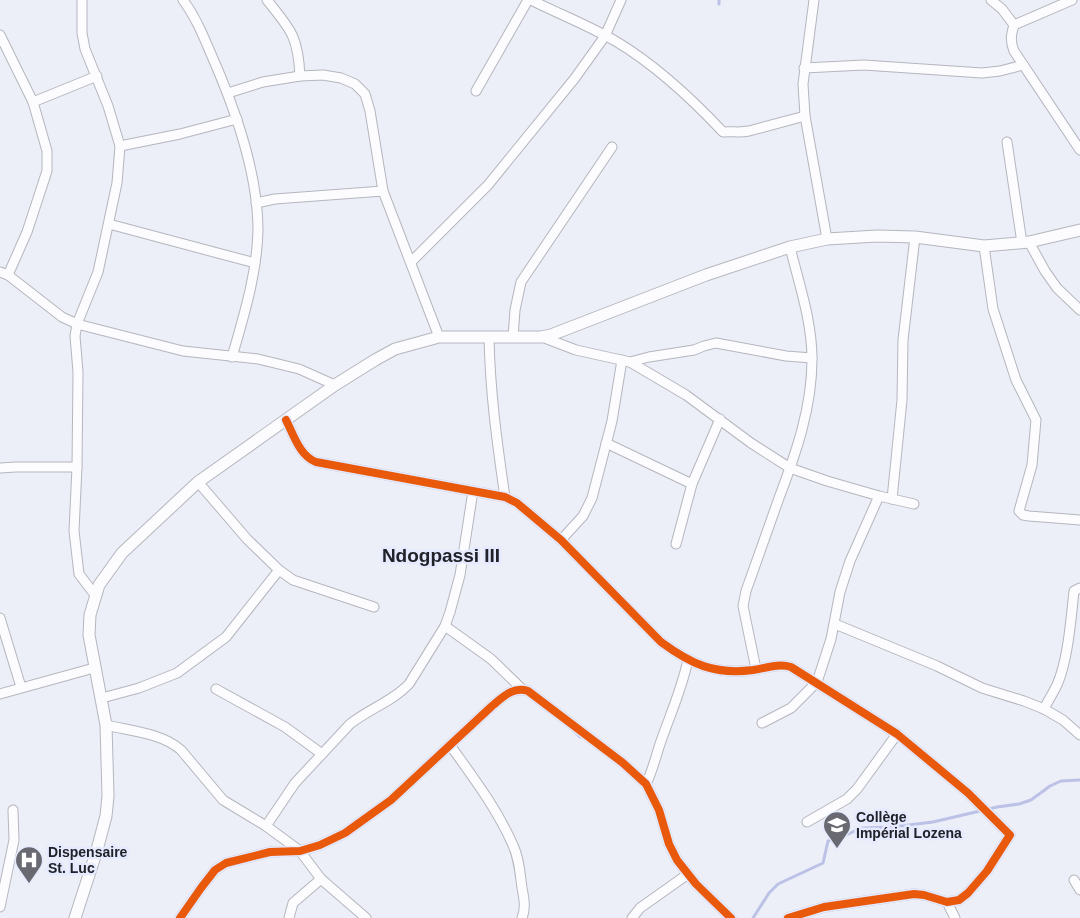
<svg xmlns="http://www.w3.org/2000/svg" width="1080" height="918" font-family="Arial,sans-serif">
<rect width="100%" height="100%" fill="#eceef8"/>
<g fill="none" stroke-linecap="round" stroke-linejoin="round">
<!-- stream -->
<g stroke="#bcc1e6" stroke-width="3">
<polyline points="719,4 719,0"/>
<polyline points="573,730 580,737"/>
<polyline points="753,918 769,893 778,884 823,863 828,841 840,838 861,828 892,827 933,822 997,807 1019,804 1031,800 1050,786 1061,781 1080,780"/>
</g>
<!-- minor casing -->
<g stroke="#b5b6be" stroke-width="11">
<g id="minor">
<polyline points="82,0 82,33 85,49 108,106 120,146 117,183 98,272 77,324 75,336 78,372 77,467 74,531 79,574 95,595"/>
<path d="M183,0C195,16 203,35 211,54C234,106 258,173 258,230C257,274 244,315 232,357"/>
<path d="M267,0C291,30 298,36 300,76"/>
<path d="M531,0C559,14 590,26 617,42C657,66 691,98 723,132C732,131 739,133 749,131L805,116"/>
<polyline points="814,0 803,84 805,116 827,239"/>
<polyline points="991,0 1002,9 1014,25"/>
<path d="M1014,25C1011,35 1010,41 1014,51L1080,150"/>
<polyline points="1014,25 1072,0"/>
<polyline points="0,35 33,102 47,151 47,171 27,232 8,275"/>
<polyline points="804,68 864,65 982,73 1000,71 1023,65"/>
<polyline points="476,91 528,0"/>
<polyline points="228,93 263,82 300,76 323,75 341,78 355,84 365,94 370,111 383,191 439,337"/>
<polyline points="33,102 97,76"/>
<polyline points="1007,142 1022,243"/>
<polyline points="120,146 180,134 237,119"/>
<polyline points="256,203 275,199 383,191"/>
<polyline points="109,224 255,263"/>
<polyline points="1029,242 1045,271 1057,288 1080,310"/>
<polyline points="984,246 993,309 1016,380 1036,420 1032,465 1019,511 1023,515 1029,516 1080,520"/>
<polyline points="411,262 488,185 575,78 605,36 621,0"/>
<polyline points="0,272 8,275 62,317 77,324 183,351 258,359 299,369 335,385"/>
<path d="M489,337C490,391 497,443 505,497"/>
<polyline points="513,337 515,310 521,282 612,147"/>
<polyline points="542,337 576,350 630,362 649,357 694,350 704,346 716,343 786,356 812,358"/>
<polyline points="630,362 686,395 751,443 790,468 827,481 879,496 914,504"/>
<path d="M286,420C294,436 300,456 316,462L505,497L517,503L561,540L661,642C691,664 714,675 753,670C766,668 779,663 791,667L897,734L968,793L1010,835L987,871L968,893L959,900L947,902L924,895L914,894L824,907L788,918"/>
<polyline points="606,443 692,484"/>
<polyline points="0,468 16,467 77,467"/>
<polyline points="198,482 247,539 279,570 293,580 374,607"/>
<polyline points="892,499 902,400 903,340 915,237"/>
<polyline points="561,540 583,516 592,498 612,421 622,360"/>
<polyline points="676,544 692,484 720,419"/>
<polyline points="0,618 21,687"/>
<polyline points="835,624 937,666 982,688 1024,701 1044,709 1063,720 1080,735"/>
<polyline points="445,626 491,659 522,689"/>
<path d="M756,669L743,606L746,591C757,560 768,529 779,498C796,453 812,408 812,359C812,321 799,284 790,247"/>
<polyline points="216,689 285,727 322,754"/>
<polyline points="0,694 94,668"/>
<polyline points="102,698 139,688 177,673 226,637 279,570"/>
<path d="M1044,709C1048,701 1053,693 1057,685C1068,660 1071,619 1074,591L1080,588"/>
<polyline points="762,723 791,708 817,682 831,639 840,592 850,561 879,496"/>
<path d="M106,725C131,731 162,733 181,750L223,800L266,826L300,851L321,879L366,918"/>
<path d="M450,745C472,776 496,807 512,843C519,857 520,873 522,888C524,898 526,908 522,918"/>
<path d="M646,784C652,772 655,760 659,747C669,717 681,692 688,660"/>
<polyline points="807,822 847,799 857,789 897,734"/>
<path d="M266,826L295,783L350,724C369,709 393,701 409,684L445,626L450,612L460,575L473,491"/>
<polyline points="1074,880 1080,890"/>
<polyline points="947,902 955,918"/>
<polyline points="0,907 14,840 13,810"/>
<path d="M180,918L201,888L215,870L226,863L270,852L300,851L320,845L345,833L391,800L492,706C503,697 513,686 528,691L623,763L646,784L659,810L669,844L677,860L696,884L731,918"/>
<polyline points="289,918 293,903 321,879"/>
<polyline points="632,918 640,908 688,874"/>
</g>
</g>
<!-- secondary casing -->
<g stroke="#b5b6be" stroke-width="13">
<polyline id="secondary" points="75,918 97,850 106,816 108,796 106,725 89,635 90,615 99,585 122,553 198,482 335,385 375,360 395,349 439,337 541,337 551,335 706,275 790,247 827,239 877,236 915,237 984,246 1029,242 1080,230"/>
</g>
<!-- minor -->
<use href="#minor" stroke="#fcfcfe" stroke-width="9"/>
<!-- secondary -->
<use href="#secondary" stroke="#fcfcfe" stroke-width="11"/>
<!-- cycleway casing -->
<g stroke="#e6eafe" stroke-width="11">
<g id="cycleway">
<path d="M286,420C294,436 300,456 316,462L505,497L517,503L561,540L661,642C691,664 714,675 753,670C766,668 779,663 791,667L897,734L968,793L1010,835L987,871L968,893L959,900L947,902L924,895L914,894L824,907L788,918"/>
<path d="M180,918L201,888L215,870L226,863L270,852L300,851L320,845L345,833L391,800L492,706C503,697 513,686 528,691L623,763L646,784L659,810L669,844L677,860L696,884L731,918"/>
</g>
</g>
<!-- cycleway -->
<use href="#cycleway" stroke="#e8590c" stroke-width="8"/>
</g>
<!-- icons -->
<defs>
<g id="school-pin" transform="scale(1.4375)"><path d="M0 17L-7.5 6A9.5 9.5 0 1 1 7.5 6Z" fill="#686971" stroke="#e6eafe"/><path d="M0-5L7-2L0 1L-7-2ZM-4 1L0 2.5L4 1V4Q0 6-4 4Z" fill="#fff"/></g>
<g id="hospital-pin" transform="scale(1.4375)"><path d="M0 17L-7.5 6A9.5 9.5 0 1 1 7.5 6Z" fill="#686971" stroke="#e6eafe"/><path d="M-5-5h3v3.5h4V-5h3V5h-3V1.5h-4V5h-3Z" fill="#fff"/></g>
</defs>
<g fill-rule="evenodd">
<use href="#school-pin" x="837" y="825"/>
<use href="#hospital-pin" x="29" y="860"/>
</g>
<g text-anchor="middle" dominant-baseline="central" stroke-width="5" stroke-linejoin="round" paint-order="stroke">
<!-- poi labels -->
<g font-size="14" font-weight="bold" fill="#212229" stroke="#e6eafe" text-anchor="start">
<text x="856" y="817">Collège<tspan x="856" dy="16">Impérial Lozena</tspan></text>
<text x="48" y="852">Dispensaire<tspan x="48" dy="16">St. Luc</tspan></text>
</g>
<!-- district labels -->
<g font-size="19" font-weight="bold" fill="#212229" stroke="#e6eafe">
<text x="441" y="555">Ndogpassi III</text>
</g>
</g>
</svg>
